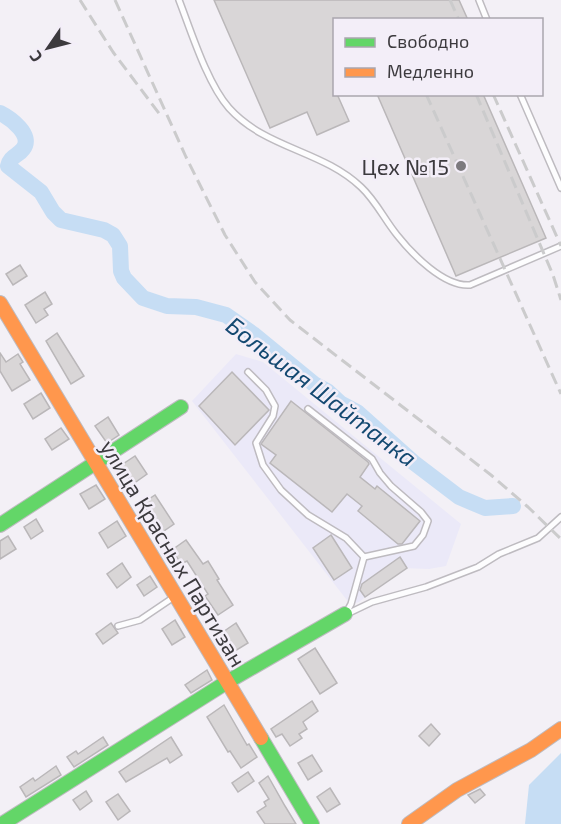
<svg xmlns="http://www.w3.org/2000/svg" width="561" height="824" font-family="'Exo 2',sans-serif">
<rect width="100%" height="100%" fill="#f3f0f6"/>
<!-- industrial -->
<polygon fill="#ebe9f8" points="236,354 263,362 461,524 446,566 429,569 402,568 359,602 351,604 346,599 192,401"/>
<!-- water -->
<polygon fill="#c6ddf4" points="561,753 561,824 525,824 529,785"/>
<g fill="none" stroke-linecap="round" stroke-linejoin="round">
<!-- river -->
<path stroke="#c6ddf4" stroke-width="16" d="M0,113C10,118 34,135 23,149C18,156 10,156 8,166L41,192L53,212L61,220L104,230L113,235L120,246L121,271L124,278L143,298L167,306L196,307L226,315L253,334L314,384L327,391L340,403L357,412L413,462L459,497L485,508L513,506"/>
</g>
<!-- building -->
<g fill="#d9d6d7" stroke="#bab7b9" stroke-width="1.5">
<polygon points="214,0 459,0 468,20 334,20 334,94 337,94 349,121 317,135 307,112 270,128"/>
<polygon points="377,94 483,94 546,238 456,276"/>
<polygon points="20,265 27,276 13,285 6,274"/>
<polygon points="45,292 52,304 44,309 48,315 36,323 25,305"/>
<polygon points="57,333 84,376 71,384 46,341"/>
<polygon points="0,353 6,362 18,354 23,362 20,364 30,380 12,391 0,371"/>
<polygon points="232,372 269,410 235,445 199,406"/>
<polygon points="41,393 50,408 33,419 24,404"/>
<polygon points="291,401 368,462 369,464 360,477 375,489 377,486 420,521 402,544 398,544 358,511 362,506 347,494 332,512 270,463 276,455 261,444"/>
<polygon points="108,417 119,435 107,443 95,426"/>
<polygon points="61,428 69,439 52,450 45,439"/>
<polygon points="135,456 147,474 133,484 120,466"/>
<polygon points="96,485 105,499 89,509 80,494"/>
<polygon points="155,495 174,524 161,533 143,503"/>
<polygon points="36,519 43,531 31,539 24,527"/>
<polygon points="117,521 126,536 108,548 99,533"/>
<polygon points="331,535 352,568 334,580 313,548"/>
<polygon points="8,536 16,549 0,559 0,541"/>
<polygon points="186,540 203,564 208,561 219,579 217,580 233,605 218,615 205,596 208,594 187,561 181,564 172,550"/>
<polygon points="400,557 407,568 365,597 360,590 362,584"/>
<polygon points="122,563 131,577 117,588 107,574"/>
<polygon points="150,576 157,587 144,596 137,585"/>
<polygon points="175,620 185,637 172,645 162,629"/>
<polygon points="111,623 118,633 103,644 96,634"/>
<polygon points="236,623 248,643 235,651 223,632"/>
<polygon points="315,648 337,683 320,694 298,659"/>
<polygon points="207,670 212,680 191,693 185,685"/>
<polygon points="312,701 318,711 303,722 307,729 299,734 302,738 290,746 282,734 276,737 271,729"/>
<polygon points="224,705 247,745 249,744 257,757 241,768 230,751 228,752 207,717"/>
<polygon points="431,724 440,734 429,746 419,736"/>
<polygon points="103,737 108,745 74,767 67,757 76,751 78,754"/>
<polygon points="171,737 182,755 170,763 167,758 126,782 119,772"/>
<polygon points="312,755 322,771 308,780 298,763"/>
<polygon points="56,766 61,775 26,797 20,787 33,778 35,781"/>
<polygon points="248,772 254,781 238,792 232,783"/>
<polygon points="268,776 285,806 296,824 265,824 257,812 266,806 264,802 269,799 259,783"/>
<polygon points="330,788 340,804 327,812 317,797"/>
<polygon points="480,789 485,795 475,803 468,795"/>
<polygon points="86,791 92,801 80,810 73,800"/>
<polygon points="118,794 130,811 118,820 106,802"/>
</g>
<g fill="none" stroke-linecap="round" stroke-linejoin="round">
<!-- lane casing -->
<g stroke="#bebbc0" stroke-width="8">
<g id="lane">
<path d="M179,0C191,31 207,83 229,108C266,149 322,150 361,187C376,201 384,219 397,235C412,254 444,287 470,285L561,246"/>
<polyline points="479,0 487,20"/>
<polyline points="520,94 561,188"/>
<polyline points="248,372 266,390 275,406 273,416 256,443 263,465 281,490 308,515 346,538 364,557 351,604 346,613"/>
<polyline points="308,409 372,459 380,473 391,486 421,512 428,521 423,535 414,546 364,557"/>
<polyline points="347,614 372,602 426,587 478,567 499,554 538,538 561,517"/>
<polyline points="118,626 140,620 174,597"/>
</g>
</g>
<!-- fast casing -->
<g stroke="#bebbc0" stroke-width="16">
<g id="fast">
<polyline points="0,525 181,407"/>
<polyline points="261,738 312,824"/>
<polyline points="2,824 227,682 345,614"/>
</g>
</g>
<!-- slow casing -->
<g stroke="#bebbc0" stroke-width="16">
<g id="slow">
<polyline points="0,303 261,738"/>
<polyline points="409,824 457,790 531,750 561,729"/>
</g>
</g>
<!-- lane -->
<use href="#lane" stroke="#fdfdfe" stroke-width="5"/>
<!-- fast -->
<use href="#fast" stroke="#63d668" stroke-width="14"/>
<!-- slow -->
<use href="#slow" stroke="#ff974d" stroke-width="14"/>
<!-- rail -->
<g stroke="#cbcbcc" stroke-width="3" stroke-dasharray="12 6" stroke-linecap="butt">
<polyline points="80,0 113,52 161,116"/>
<polyline points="115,0 186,157 225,235 255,282 290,320 491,475 528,507 561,539"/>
<polyline points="450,0 459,20"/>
<polyline points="426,94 561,394"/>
<polyline points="476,94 553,275 561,300"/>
<polyline points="493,94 561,246"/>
</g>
</g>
<!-- markers -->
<circle fill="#7c7a7e" stroke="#f3eef8" stroke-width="2" cx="461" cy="166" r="6"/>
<g text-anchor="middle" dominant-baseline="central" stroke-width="5" stroke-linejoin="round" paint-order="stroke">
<!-- poi labels -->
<g font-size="22" fill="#3c3a3e" stroke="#f3eef8" text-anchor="end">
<text x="449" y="166">Цех №15</text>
</g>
<!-- street labels -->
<g font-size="22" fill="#3c3a3e" stroke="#f3eef8">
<text transform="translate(174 553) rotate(59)">улица Красных Партизан</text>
</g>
<!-- water labels -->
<g font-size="24" font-style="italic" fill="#144971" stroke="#f3eef8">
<text transform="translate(322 391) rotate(37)">Большая Шайтанка</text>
</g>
</g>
<!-- legend -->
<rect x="333" y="18" width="210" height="78" fill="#f3eef8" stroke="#aaa6ae" stroke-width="1.5"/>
<rect x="345" y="38" width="30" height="9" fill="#63d668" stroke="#aaa6ae" stroke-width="1.5"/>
<text x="387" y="48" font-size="18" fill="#3c3a3e">Свободно</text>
<rect x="345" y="68" width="30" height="9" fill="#ff974d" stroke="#aaa6ae" stroke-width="1.5"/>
<text x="387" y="78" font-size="18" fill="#3c3a3e">Медленно</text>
<!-- north arrow -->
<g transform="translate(48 48) rotate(235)" stroke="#f3eef8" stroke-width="4.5" paint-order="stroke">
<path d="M0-4.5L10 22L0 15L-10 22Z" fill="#3c3a3e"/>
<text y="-9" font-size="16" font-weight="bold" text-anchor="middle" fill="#3c3a3e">С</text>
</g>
</svg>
